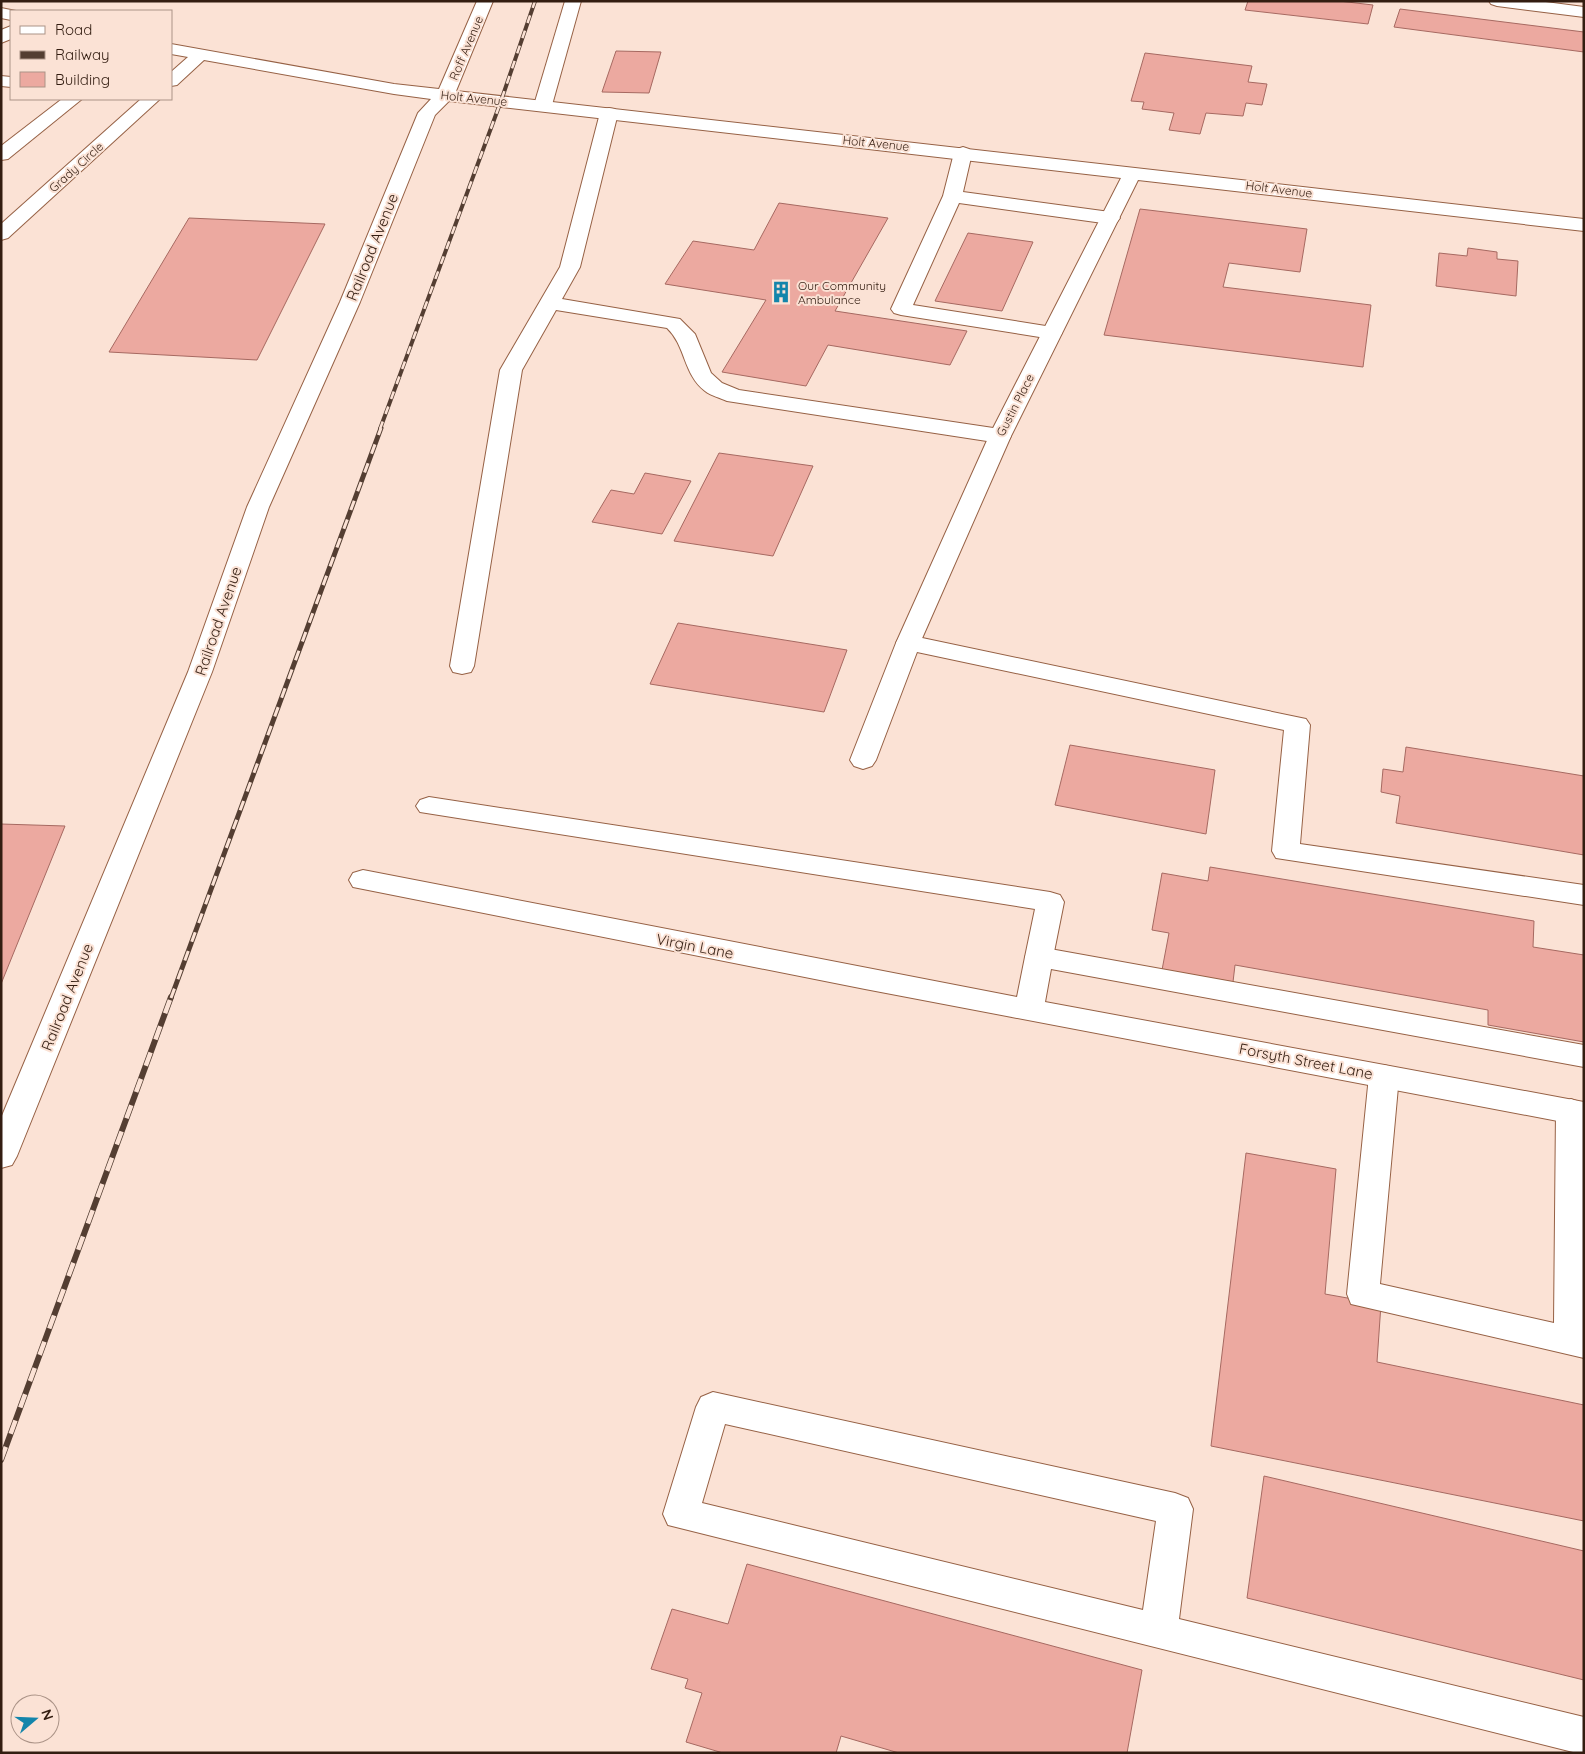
<svg xmlns="http://www.w3.org/2000/svg" width="1585" height="1754" font-family="Quicksand,sans-serif">
<rect width="100%" height="100%" fill="#fbe2d5"/>
<!-- building -->
<g fill="#eca9a0" stroke="#a66961">
<polygon points="1248,1 1339,1 1373,5 1368,24 1245,10"/>
<polygon points="1400,9 1584,32 1584,52 1394,27"/>
<polygon points="616,51 661,52 649,93 602,92"/>
<polygon points="1145,53 1252,66 1248,82 1267,84 1262,105 1246,103 1243,116 1206,113 1200,134 1169,130 1174,113 1142,109 1144,102 1131,101"/>
<polygon points="779,203 888,218 835,311 967,331 950,365 828,345 806,386 722,372 766,300 665,284 693,241 754,250"/>
<polygon points="1140,209 1307,229 1300,272 1229,263 1223,287 1371,305 1363,367 1104,335"/>
<polygon points="189,218 325,224 257,360 109,352"/>
<polygon points="968,233 1033,242 1002,311 935,301"/>
<polygon points="1468,248 1497,252 1497,259 1518,261 1516,296 1436,286 1439,253 1467,256"/>
<polygon points="719,453 813,466 773,556 674,541"/>
<polygon points="645,473 691,481 662,534 592,522 611,490 634,494"/>
<polygon points="678,623 847,650 824,712 650,684"/>
<polygon points="1070,745 1215,770 1206,834 1055,805"/>
<polygon points="1406,747 1584,776 1584,855 1396,823 1400,796 1381,792 1383,769 1403,772"/>
<polygon points="1,824 65,826 1,984"/>
<polygon points="1210,867 1534,921 1533,947 1584,955 1584,1042 1488,1025 1488,1010 1235,965 1233,982 1162,970 1169,933 1152,930 1162,873 1208,881"/>
<polygon points="1246,1153 1336,1169 1325,1294 1381,1304 1377,1362 1584,1405 1584,1521 1211,1446"/>
<polygon points="1264,1476 1584,1551 1584,1680 1247,1598"/>
<polygon points="747,1564 1142,1670 1127,1753 899,1753 841,1736 836,1753 723,1753 686,1742 702,1693 685,1688 688,1679 651,1669 672,1609 728,1624"/>
</g>
<g fill="none" stroke-linecap="round" stroke-linejoin="round">
<!-- service casing -->
<g stroke="#966145" stroke-width="2">
<g id="service">
<polygon points="565,1 581,1 552,105 549,109 543,110 537,109 534,105"/>
<polygon points="1489,1 1538,1 1584,7 1584,17 1497,6 1491,4"/>
<polygon points="11,26 11,39 1,43 1,30"/>
<polygon points="1,76 11,77 11,87 1,86"/>
<polygon points="62,99 82,99 8,159 1,160 1,146"/>
<path d="M609,108L615,109L618,113L580,267L562,299L680,319L695,334L711,373L722,383L739,390L1000,429L1008,431L1011,436L1008,441L1000,443L727,401C721,398 711,396 705,391C683,374 686,346 667,328L556,310L522,370L474,666L471,672L462,674L453,672L450,666L500,370L560,267L600,113L603,109Z"/>
<polygon points="963,147 969,149 972,153 963,192 1110,212 1117,214 1120,218 1117,222 1110,224 959,203 913,305 1052,327 1059,329 1062,333 1059,337 1052,339 901,315 894,313 891,309 943,196 954,153 957,149"/>
<polygon points="908,635 1306,719 1310,725 1300,844 1584,885 1584,905 1276,858 1272,851 1284,730 917,652 876,760 872,766 863,769 854,766 850,760 896,643 899,638"/>
<polygon points="429,797 1050,892 1060,895 1064,902 1053,957 1049,964 1039,967 1029,964 1025,957 1035,909 420,812 416,806 420,800"/>
<polygon points="1384,1065 1395,1068 1399,1076 1380,1284 1554,1323 1556,1111 1560,1103 1571,1099 1582,1103 1584,1106 1584,1358 1351,1304 1347,1294 1369,1076 1373,1068"/>
<path d="M713,1392L1175,1493L1188,1498L1193,1509L1179,1619L1584,1717V1753H1577L668,1525L663,1514L696,1407L701,1397ZM725,1424L1156,1521L1143,1610L702,1503Z"/>
</g>
</g>
<!-- minor casing -->
<g stroke="#966145" stroke-width="2">
<g id="minor">
<polygon points="477,1 493,1 456,91 1584,219 1584,231 1138,180 1011,436 920,643 917,648 908,651 899,648 896,643 989,436 1121,178 449,101 435,115 360,302 269,507 212,672 17,1156 12,1165 1,1168 1,1118 188,672 247,507 340,302 418,113 431,99 394,94 204,60 177,85 171,86 171,72 188,57 171,54 171,44 394,84 439,89"/>
<polygon points="1,8 16,11 11,11 11,20 1,18"/>
<polygon points="141,99 160,99 8,238 1,240 1,224"/>
<polygon points="363,870 1017,997 1025,957 1029,950 1039,947 1584,1045 1584,1067 1051,969 1045,1002 1584,1102 1584,1126 865,989 353,887 349,880 353,873"/>
</g>
</g>
<!-- service -->
<use href="#service" fill="#fff" fill-rule="evenodd"/>
<!-- minor -->
<use href="#minor" fill="#fff" fill-rule="evenodd"/>
<!-- rail-far2 casing -->
<g stroke="#543e32" stroke-width="4">
<polyline id="rail-far2" points="380,429 501,101 535,1"/>
</g>
<!-- rail-far1 casing -->
<g stroke="#543e32" stroke-width="5">
<polyline id="rail-far1" points="171,998 381,428"/>
</g>
<!-- rail casing -->
<g stroke="#543e32" stroke-width="6">
<polyline id="rail" points="1,1460 171,997"/>
</g>
<!-- rail-far2 -->
<use href="#rail-far2" stroke="#fbe2d5" stroke-width="2.5" stroke-dasharray="8" stroke-linecap="butt"/>
<!-- rail-far1 -->
<use href="#rail-far1" stroke="#fbe2d5" stroke-width="3" stroke-dasharray="10" stroke-linecap="butt"/>
<!-- rail -->
<use href="#rail" stroke="#fbe2d5" stroke-width="4.5" stroke-dasharray="14" stroke-linecap="butt"/>
</g>
<!-- icons -->
<defs>
<g id="building-bare" transform="scale(1.725)"><path d="M-4-6H4V6H1V3H-1V6H-4ZM-2.5-4.3h1.7v1.8h-1.7ZM.8-4.3h1.7v1.8H.8ZM-2.5-1h1.7V.8h-1.7ZM.8-1h1.7V.8H.8Z" fill="#1385ab" stroke="#fbe2d5" stroke-width="2.5" paint-order="stroke"/></g>
</defs>
<g fill-rule="evenodd">
<use href="#building-bare" x="781" y="292"/>
</g>
<g text-anchor="middle" dominant-baseline="central" stroke-width="4" stroke-linejoin="round" paint-order="stroke">
<!-- far-street labels -->
<g font-size="12" fill="#331d11" stroke="#fbe2d5">
<text transform="translate(466 48) rotate(-67)">Roff Avenue</text>
<text transform="translate(474 98) rotate(6)">Holt Avenue</text>
<text transform="translate(876 143) rotate(6)">Holt Avenue</text>
<text transform="translate(76 167) rotate(-42)">Grady Circle</text>
<text transform="translate(1279 189) rotate(7)">Holt Avenue</text>
<text transform="translate(1015 405) rotate(-63)">Gustin Place</text>
</g>
<!-- far-poi labels -->
<g font-size="12" fill="#331d11" stroke="#fbe2d5" text-anchor="start">
<text x="798" y="285">Our Community<tspan x="798" dy="14">Ambulance</tspan></text>
</g>
<!-- street labels -->
<g font-size="15" fill="#331d11" stroke="#fbe2d5">
<text transform="translate(372 247) rotate(-68)">Railroad Avenue</text>
<text transform="translate(218 621) rotate(-71)">Railroad Avenue</text>
<text transform="translate(695 946) rotate(11)">Virgin Lane</text>
<text transform="translate(67 997) rotate(-68)">Railroad Avenue</text>
<text transform="translate(1306 1061) rotate(11)">Forsyth Street Lane</text>
</g>
</g>
<!-- border -->
<rect width="1585" height="1754" fill="none" stroke="#331d11" stroke-width="5"/>
<!-- legend -->
<rect x="10" y="10" width="162" height="90" fill="#fbe2d5" stroke="#ab9387"/>
<rect x="20" y="26" width="25" height="8" fill="#ffffff" stroke="#ab9387"/>
<text x="55" y="35" font-size="15" fill="#331d11">Road</text>
<rect x="20" y="51" width="25" height="8" fill="#543e32" stroke="#ab9387"/>
<text x="55" y="60" font-size="15" fill="#331d11">Railway</text>
<rect x="20" y="72" width="25" height="15" fill="#eca9a0" stroke="#ab9387"/>
<text x="55" y="85" font-size="15" fill="#331d11">Building</text>
<!-- north arrow -->
<g transform="translate(35 1719) rotate(71)"><circle r="24" fill="#fbe2d5" stroke="#ab9387"/>
<path d="M0-4L9 19L0 12L-9 19Z" fill="#1385ab"/>
<text y="-8" font-size="14" font-weight="bold" text-anchor="middle" fill="#331d11">N</text>
</g>
</svg>
